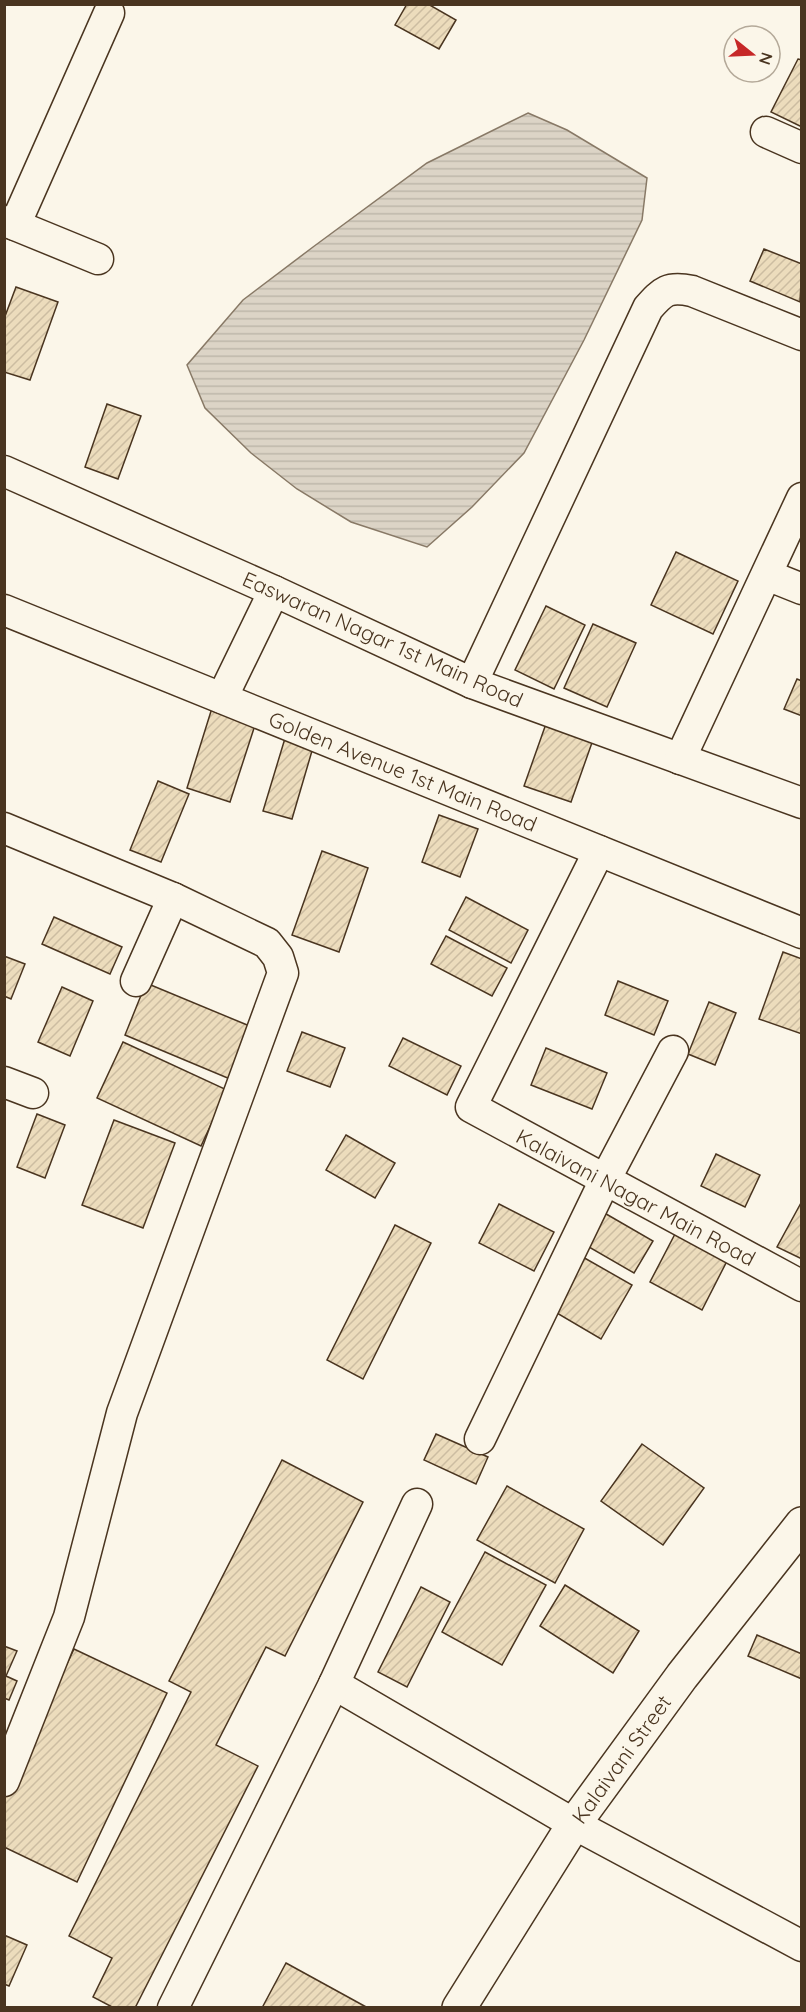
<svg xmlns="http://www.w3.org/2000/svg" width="806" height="2012" font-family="Quicksand,sans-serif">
<defs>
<pattern id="water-rules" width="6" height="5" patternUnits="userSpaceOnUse" patternTransform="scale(1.5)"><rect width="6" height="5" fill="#dcd4c6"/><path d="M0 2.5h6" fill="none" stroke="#beb7aa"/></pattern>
<pattern id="building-hatch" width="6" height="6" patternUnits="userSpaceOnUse" patternTransform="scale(1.5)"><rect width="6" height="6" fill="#ecdcbc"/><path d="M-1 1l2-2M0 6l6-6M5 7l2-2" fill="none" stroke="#ccbda1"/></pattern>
</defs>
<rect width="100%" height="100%" fill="#fbf6e9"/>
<!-- water -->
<polygon fill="url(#water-rules)" stroke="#887966" stroke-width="1.5" points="528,113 567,130 647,178 642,220 584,340 524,453 472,507 427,547 351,522 297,489 251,453 205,408 187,365 243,300 313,247 427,163"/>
<!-- building -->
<g fill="url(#building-hatch)" stroke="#4a3520" stroke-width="1.5">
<polygon points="407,4 428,4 456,20 439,49 395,25"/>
<polygon points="798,59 802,60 802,127 771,112"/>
<polygon points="764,249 802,264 800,302 750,281"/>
<polygon points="16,287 58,302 30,380 4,372 4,319"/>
<polygon points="107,404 141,416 118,479 85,467"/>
<polygon points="676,552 738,581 713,634 651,605"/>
<polygon points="546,606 585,625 554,689 515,670"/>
<polygon points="593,624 636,643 607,707 564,688"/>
<polygon points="797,679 802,681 802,716 784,709"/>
<polygon points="212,708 256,722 230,802 187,788"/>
<polygon points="547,721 594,737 571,802 524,786"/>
<polygon points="286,735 314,744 292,819 263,811"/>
<polygon points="158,781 189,794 161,862 130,850"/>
<polygon points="439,815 478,829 460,877 422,862"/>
<polygon points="322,851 368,868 339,952 292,935"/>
<polygon points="466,897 528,930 511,963 449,930"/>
<polygon points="54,917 122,947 110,974 42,944"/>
<polygon points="446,936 507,968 492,996 431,964"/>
<polygon points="783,952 802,959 802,1034 759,1019"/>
<polygon points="4,956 25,964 11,999 4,996"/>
<polygon points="618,981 668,1001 654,1035 605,1015"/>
<polygon points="146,983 252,1027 230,1079 125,1035"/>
<polygon points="62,987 93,1001 70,1056 38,1042"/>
<polygon points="709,1002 736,1013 715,1065 688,1054"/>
<polygon points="302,1032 345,1048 330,1087 287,1071"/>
<polygon points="403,1038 461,1066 447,1095 389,1066"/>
<polygon points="123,1042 227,1090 201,1146 97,1098"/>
<polygon points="546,1048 607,1073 592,1109 531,1085"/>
<polygon points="37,1114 65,1125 45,1178 17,1167"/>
<polygon points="114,1120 175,1143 143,1228 82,1205"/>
<polygon points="346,1135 395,1163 375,1198 326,1170"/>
<polygon points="716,1154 760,1175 745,1207 701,1186"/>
<polygon points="802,1201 802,1259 777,1247"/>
<polygon points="499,1204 554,1232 534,1271 479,1243"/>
<polygon points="601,1211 653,1241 634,1273 582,1243"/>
<polygon points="395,1225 431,1243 363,1379 327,1360"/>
<polygon points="675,1234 727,1261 702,1310 650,1282"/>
<polygon points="581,1256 632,1285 601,1339 550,1309"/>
<polygon points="436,1434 488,1457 476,1484 424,1460"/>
<polygon points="642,1444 704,1488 663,1545 601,1501"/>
<polygon points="282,1460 363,1502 285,1656 266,1647 216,1745 258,1766 135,2008 114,2008 93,1997 112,1958 69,1936 191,1692 169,1681"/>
<polygon points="507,1486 584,1529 555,1583 477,1540"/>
<polygon points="485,1552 546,1585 502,1665 442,1632"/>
<polygon points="565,1585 639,1631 613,1673 540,1626"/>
<polygon points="421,1587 450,1602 407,1687 378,1672"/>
<polygon points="757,1635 802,1654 802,1679 748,1656"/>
<polygon points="4,1646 17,1651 6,1676 17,1681 9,1700 4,1698"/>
<polygon points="74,1649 167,1693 77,1882 4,1847 4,1795"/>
<polygon points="4,1935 27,1945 9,1986 4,1984"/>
<polygon points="286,1963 368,2008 262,2008"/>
</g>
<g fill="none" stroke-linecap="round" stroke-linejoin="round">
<!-- street casing -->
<g stroke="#4a3520" stroke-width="33">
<g id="street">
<polyline points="766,132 802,148"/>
<polyline points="4,221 15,225 109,13"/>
<polyline points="15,225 98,259"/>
<polyline points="4,471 274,591 472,683 802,803"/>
<polyline points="767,575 802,589"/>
<polyline points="4,610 802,933"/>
<path d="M472,683L648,308C663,291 668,286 692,291L802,335"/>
<polyline points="222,698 274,591"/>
<polyline points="680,759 802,498"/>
<polyline points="4,828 173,898 267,943 278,957 283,973 122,1413 69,1617 4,1781"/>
<polyline points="599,851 471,1107 802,1286"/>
<polyline points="136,981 173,898"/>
<polyline points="4,1082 33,1093"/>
<polyline points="480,1439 605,1180 673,1051"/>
<polyline points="334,1684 574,1824 802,1946"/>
<polyline points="173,2008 334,1684 417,1504"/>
</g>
</g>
<!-- secondary casing -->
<g stroke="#4a3520" stroke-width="36">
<polyline id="secondary" points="459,2008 574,1824 682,1676 802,1524"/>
</g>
<!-- street -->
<use href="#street" stroke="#fbf6e9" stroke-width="30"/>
<!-- secondary -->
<use href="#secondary" stroke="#fbf6e9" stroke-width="33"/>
</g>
<g text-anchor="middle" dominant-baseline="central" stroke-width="4.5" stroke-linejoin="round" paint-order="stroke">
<!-- street labels -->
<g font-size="21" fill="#4a3520" stroke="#fbf6e9">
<text transform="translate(383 639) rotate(24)">Easwaran Nagar 1st Main Road</text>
<text transform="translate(403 771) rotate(22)">Golden Avenue 1st Main Road</text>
<text transform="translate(636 1197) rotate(28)">Kalaivani Nagar Main Road</text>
<text transform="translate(621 1759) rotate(-54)">Kalaivani Street</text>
</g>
</g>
<!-- border -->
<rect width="806" height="2012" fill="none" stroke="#4a3520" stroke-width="12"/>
<!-- north arrow -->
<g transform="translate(752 54) rotate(108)"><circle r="28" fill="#fbf6e9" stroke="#b4a999" stroke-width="1.5"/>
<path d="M0-4.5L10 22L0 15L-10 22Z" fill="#c62828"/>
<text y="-9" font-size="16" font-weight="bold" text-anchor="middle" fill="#4a3520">N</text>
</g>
</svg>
